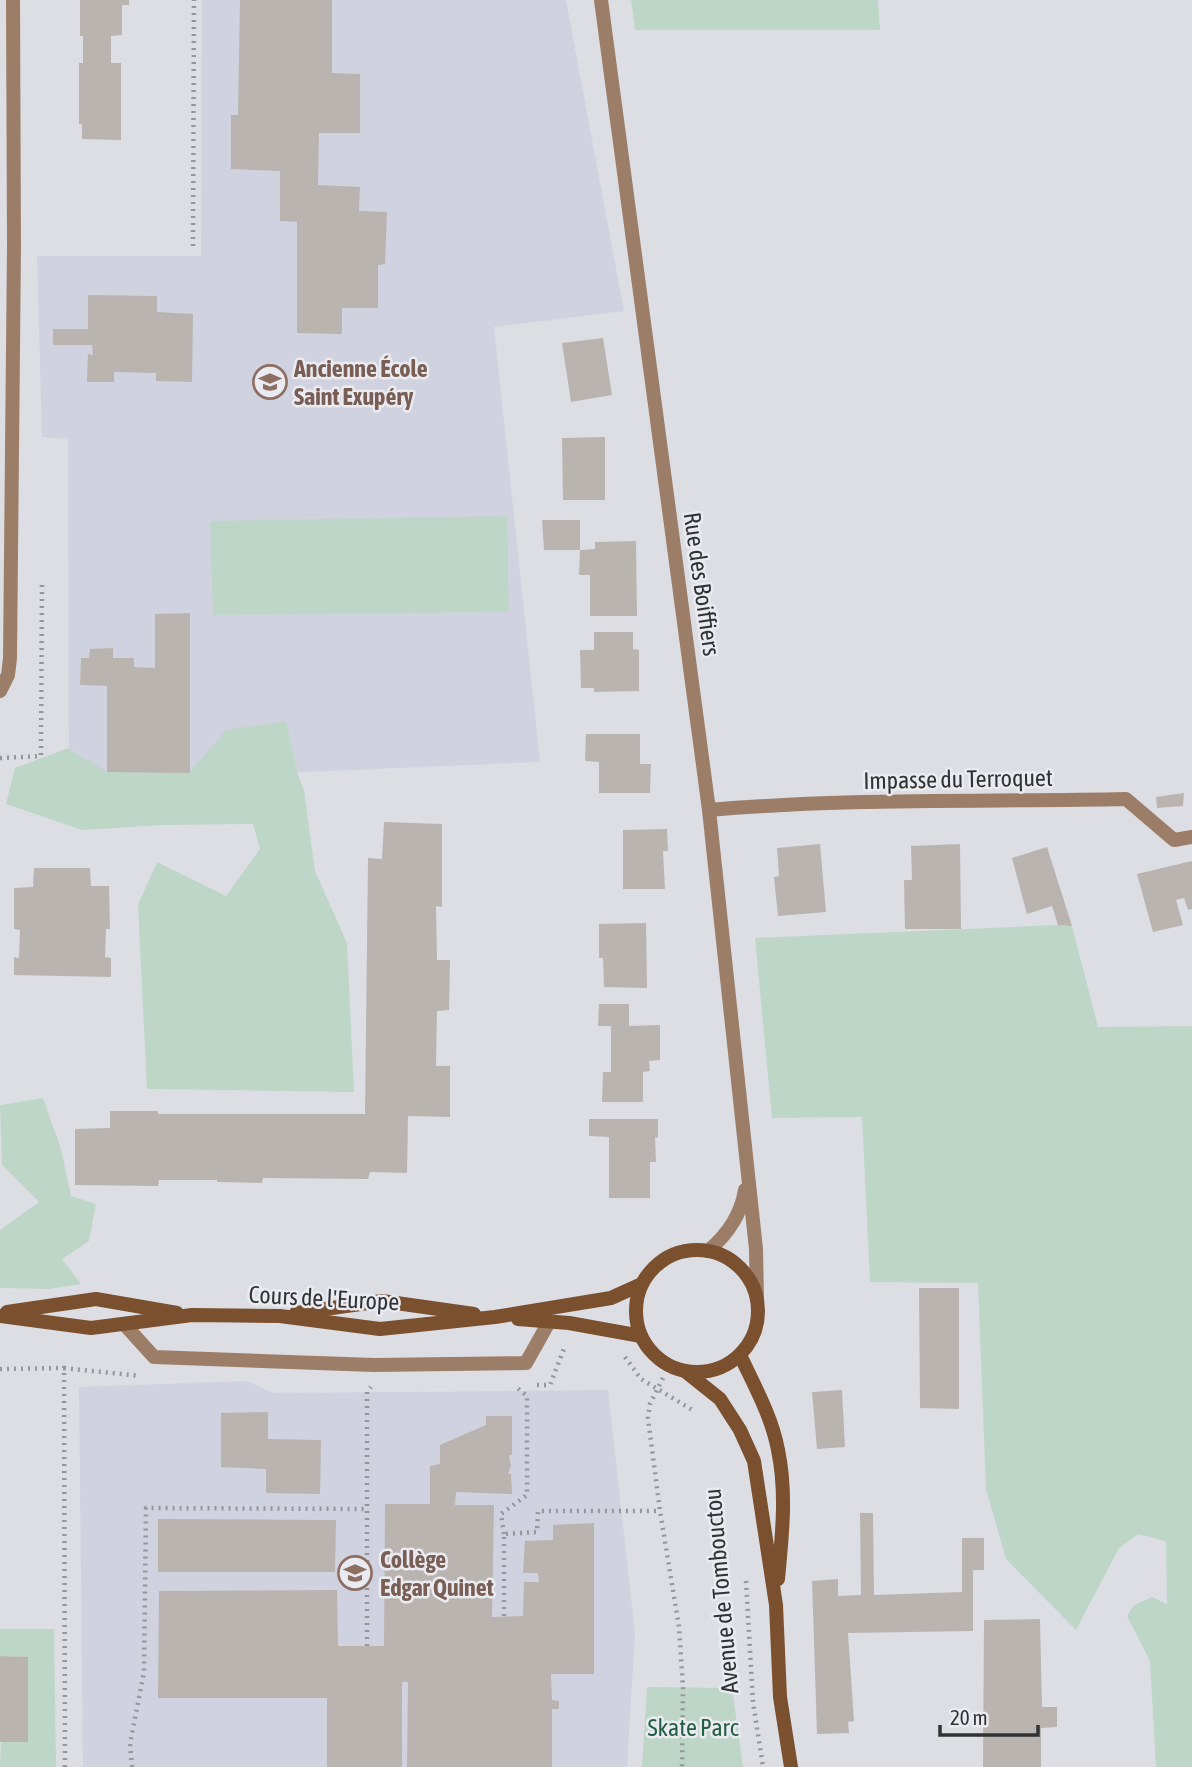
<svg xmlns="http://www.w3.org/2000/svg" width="1192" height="1767" font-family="'Asap Condensed',sans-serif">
<rect width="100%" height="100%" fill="#dcdee4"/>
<!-- built -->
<g fill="#d0d2e0">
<polygon points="202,0 566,0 624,311 494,327 540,762 211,776 69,802 68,439 42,437 37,256 201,256"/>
<polygon points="247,1381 273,1393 608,1390 635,1634 627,1767 83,1767 79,1387"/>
</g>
<!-- green -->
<g fill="#bed6c7">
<polygon points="631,0 878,0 880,30 635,30"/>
<polygon points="507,516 509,612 213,615 210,521"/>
<polygon points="286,721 297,772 304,791 315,871 347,943 354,1092 147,1089 138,905 157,862 226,896 260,849 253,824 162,825 82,830 6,804 15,768 68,748 107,772 189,773 226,730"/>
<polygon points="1058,925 1072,926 1098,1027 1192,1026 1192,1767 1156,1767 1150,1661 1127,1616 1134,1605 1152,1597 1167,1604 1166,1541 1138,1534 1119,1548 1076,1630 1006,1559 986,1489 978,1283 870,1282 862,1117 772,1118 755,938"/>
<polygon points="43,1098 61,1149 71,1196 96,1204 89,1241 62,1259 81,1284 49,1289 0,1288 0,1230 39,1202 2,1165 0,1105"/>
<polygon points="0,1629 54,1629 56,1767 0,1767 1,1742 28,1742 28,1657 0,1656"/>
<polygon points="647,1687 732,1688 743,1767 642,1767"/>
</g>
<!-- building -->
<g fill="#bab4b0">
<polygon points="80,0 129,0 129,5 122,5 122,35 111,36 111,63 121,63 121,140 82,139 82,124 79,124 79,63 83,63 83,36 80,36"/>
<polygon points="240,0 332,0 332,73 360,74 360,133 319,133 318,185 360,187 359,211 387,212 385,264 378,265 378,308 342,308 342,334 297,333 297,222 280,221 280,171 231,169 231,115 238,115"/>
<polygon points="88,295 157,296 157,312 193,314 192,382 156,381 156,373 114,372 114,382 87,382 88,354 93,355 92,345 53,345 53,329 88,329"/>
<polygon points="603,338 612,395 571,402 562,343"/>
<polygon points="605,437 605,500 563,500 562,438"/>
<polygon points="542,520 580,520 580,550 544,550"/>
<polygon points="636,541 637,616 590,616 590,575 579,575 580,550 595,549 595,542"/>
<polygon points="190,613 190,773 107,772 107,686 80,685 81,658 89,658 90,649 113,648 113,658 134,658 134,667 155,668 155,614"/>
<polygon points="594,632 633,632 633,649 639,650 639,691 594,692 594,688 581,688 580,650 594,650"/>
<polygon points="586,734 640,734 640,764 651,764 650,793 599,793 599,762 585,761"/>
<polygon points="1184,793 1183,806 1157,808 1156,797"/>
<polygon points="384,822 442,824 442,907 436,906 437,960 450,960 449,1010 437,1011 436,1066 450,1066 450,1117 408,1116 407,1173 370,1172 368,1179 263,1178 262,1183 217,1182 217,1180 159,1180 158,1186 75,1185 75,1129 110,1128 110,1111 158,1111 158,1114 365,1114 368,858 382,859"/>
<polygon points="667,829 668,851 663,851 665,889 623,889 623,830"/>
<polygon points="820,844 826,912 778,916 774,877 779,876 777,848"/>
<polygon points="960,844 961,929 905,929 904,880 912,880 911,846"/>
<polygon points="1047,847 1072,926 1058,925 1052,906 1027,914 1012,858"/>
<polygon points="1192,861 1192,909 1188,910 1184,898 1176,900 1183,925 1153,932 1137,874"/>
<polygon points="34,868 90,868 91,886 109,886 110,929 106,929 105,957 111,958 111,977 14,975 14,957 19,958 20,930 14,929 14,888 33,887"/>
<polygon points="646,923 647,988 604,987 603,958 599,958 599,924"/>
<polygon points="599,1004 629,1004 629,1026 660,1025 660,1060 649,1061 650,1071 643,1072 643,1102 602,1102 603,1072 611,1072 611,1026 598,1026"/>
<polygon points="589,1119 658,1119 658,1138 655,1137 656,1162 650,1162 650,1198 609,1198 609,1137 589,1136"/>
<polygon points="919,1288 959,1288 959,1409 920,1408"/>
<polygon points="842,1390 845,1447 817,1449 812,1392"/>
<polygon points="268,1412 268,1439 321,1440 320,1494 266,1493 266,1469 221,1467 221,1413"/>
<polygon points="486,1416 512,1416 512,1455 509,1455 511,1466 508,1474 511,1474 512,1494 456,1492 455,1505 494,1505 492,1617 523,1616 524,1582 539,1582 538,1573 523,1573 525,1541 553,1540 553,1525 594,1523 594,1674 551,1674 552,1700 559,1701 559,1709 552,1709 552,1767 407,1767 408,1682 402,1682 402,1767 327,1767 327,1698 158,1698 159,1591 337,1590 338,1646 384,1646 385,1504 430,1504 430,1466 440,1464 440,1445 486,1425"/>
<polygon points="860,1513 873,1513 874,1595 962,1592 962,1538 984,1538 984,1570 973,1570 973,1631 848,1633 854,1721 848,1722 849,1733 817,1734 812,1581 838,1579 838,1596 861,1595"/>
<polygon points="158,1519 336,1520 335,1572 158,1572"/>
<polygon points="1040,1619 1042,1707 1057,1707 1057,1727 1041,1728 1041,1767 983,1767 984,1620"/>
<polygon points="0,1656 28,1657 28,1742 0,1742"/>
</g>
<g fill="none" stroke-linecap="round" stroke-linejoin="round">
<!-- path -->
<g stroke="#95969b" stroke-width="4.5" stroke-dasharray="2 5" stroke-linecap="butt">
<polyline points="193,246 194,0"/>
<polyline points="0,758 41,756 42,582"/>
<polyline points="625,1357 641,1379 694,1411"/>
<polyline points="0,1369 64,1368"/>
<polyline points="663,1378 650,1404 648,1418 660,1511 679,1627 683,1687 682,1767"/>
<polyline points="537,1385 550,1385 565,1346"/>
<polyline points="504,1534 501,1514 527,1495 527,1396 515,1386"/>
<polyline points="746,1581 753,1702 763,1767"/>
<polyline points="504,1616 504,1534 537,1532 538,1511 660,1511"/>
<polyline points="367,1646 367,1392 371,1387"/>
<polyline points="65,1767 64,1368 140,1376"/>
<polyline points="132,1767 130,1744 144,1672 146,1508 367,1509"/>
</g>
<!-- lane -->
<polyline stroke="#9c7e68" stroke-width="14" points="124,1324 154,1357 374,1365 526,1363 549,1322"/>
<!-- street -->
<g stroke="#9c7e68" stroke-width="14">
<polyline points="601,0 709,810 756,1249 757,1299"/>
<polyline points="0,691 8,675 10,658 14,246 13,0"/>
<path d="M709,810C847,798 987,802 1126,799L1174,840L1192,837"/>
<path d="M708,1251C727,1235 741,1215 745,1190"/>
</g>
<!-- secondary -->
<g stroke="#7a502f" stroke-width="14">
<circle cx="697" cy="1311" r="61"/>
<polyline points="7,1312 96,1299 177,1313"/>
<polyline points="296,1313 382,1301 474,1314"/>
<polyline points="0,1316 91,1328 192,1315 280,1316 380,1329 495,1317 611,1298 642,1284"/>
<polyline points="518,1319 569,1323 641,1336"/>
<path d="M740,1355C754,1385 772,1417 778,1450C787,1493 782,1536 778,1579"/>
<polyline points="685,1371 720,1399 740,1430 754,1461 776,1605 780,1697 791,1767"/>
</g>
</g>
<!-- icons -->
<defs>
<g id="school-ring" transform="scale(1.75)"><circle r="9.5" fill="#eaebf1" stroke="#8d6e63" stroke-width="1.5"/><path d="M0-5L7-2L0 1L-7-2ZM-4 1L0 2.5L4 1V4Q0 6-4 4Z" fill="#8d6e63"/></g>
</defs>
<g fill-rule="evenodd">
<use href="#school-ring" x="270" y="382"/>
<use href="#school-ring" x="355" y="1573"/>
</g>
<g text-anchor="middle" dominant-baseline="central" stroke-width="5" stroke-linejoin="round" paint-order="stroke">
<!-- education labels -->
<g font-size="24" font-weight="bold" fill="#785e54" stroke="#eaebf1" text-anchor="start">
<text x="294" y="368">Ancienne École<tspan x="294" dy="28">Saint Exupéry</tspan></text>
<text x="380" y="1559">Collège<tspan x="380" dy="28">Edgar Quinet</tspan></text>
</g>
<!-- street labels -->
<g font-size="24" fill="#313234" stroke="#eaebf1">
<text transform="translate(702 584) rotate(82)">Rue des Boiffiers</text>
<text transform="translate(958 779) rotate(-1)">Impasse du Terroquet</text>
<text transform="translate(324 1298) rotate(3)">Cours de l'Europe</text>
<text transform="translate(721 1591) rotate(-95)">Avenue de Tombouctou</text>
</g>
<!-- park labels -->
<g font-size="24" fill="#235f42" stroke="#eaebf1">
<text x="693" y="1727">Skate Parc</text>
</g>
</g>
<!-- scale -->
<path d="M940 1725v10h98v-10" fill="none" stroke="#313234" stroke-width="3.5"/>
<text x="950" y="1725" font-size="21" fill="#313234" stroke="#eaebf1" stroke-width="5" paint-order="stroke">20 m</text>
</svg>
